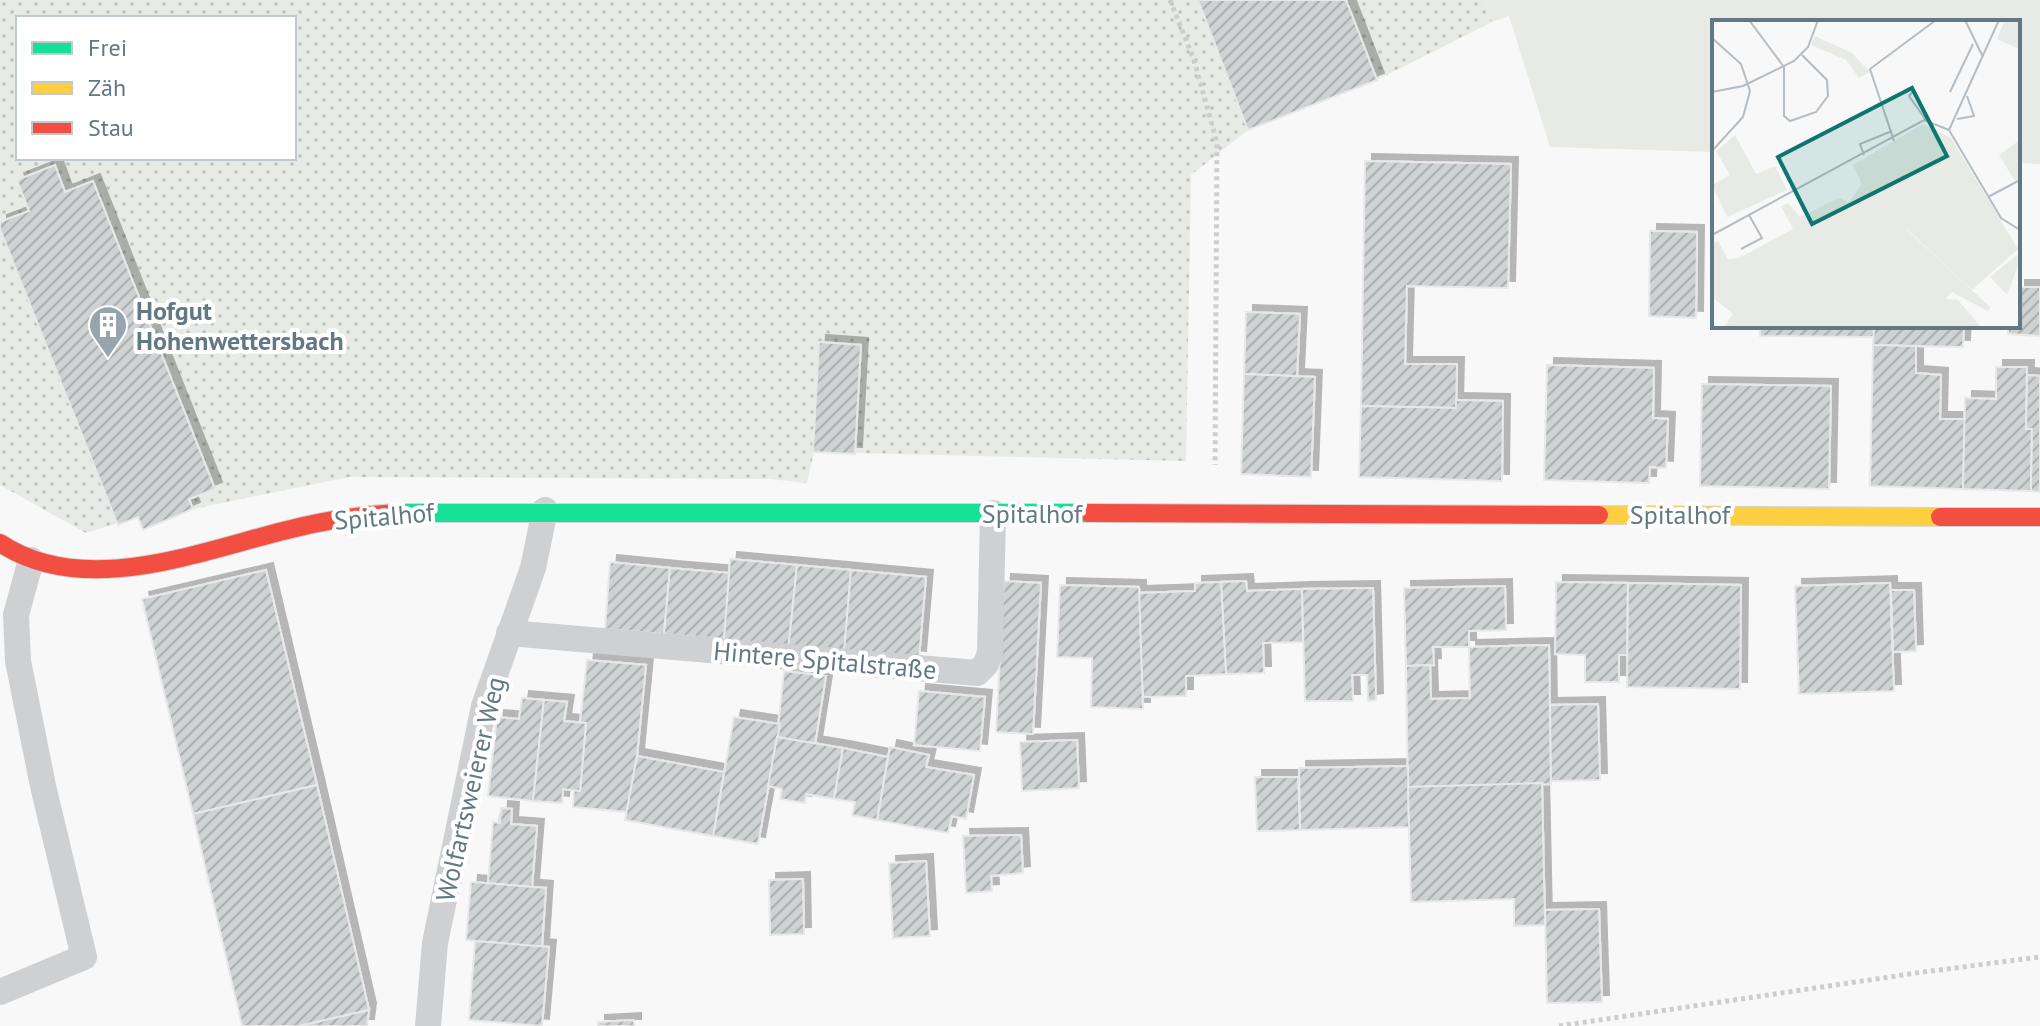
<svg xmlns="http://www.w3.org/2000/svg" width="2040" height="1026" font-family="'PT Sans',sans-serif">
<defs>
<pattern id="park-dots" width="8" height="8" patternUnits="userSpaceOnUse" patternTransform="scale(2)"><rect width="8" height="8" fill="#e8ebe5"/><path d="M2 2h.1M6 6h.1" fill="none" stroke="#bfc3bf" stroke-width="1.8" stroke-linecap="round"/></pattern>
<pattern id="building-hatch" width="6" height="6" patternUnits="userSpaceOnUse" patternTransform="scale(2)"><rect width="6" height="6" fill="#cfd2d2"/><path d="M-1 1l2-2M0 6l6-6M5 7l2-2" fill="none" stroke="#abafb0"/></pattern>
<filter id="shadow"><feDropShadow dx="7" dy="-7" stdDeviation="0" flood-color="#0004"/></filter>
</defs>
<rect width="100%" height="100%" fill="#f8f8f8"/>
<!-- grass -->
<polygon fill="#e8ebe5" points="1485,0 2040,0 2040,164 2018,163 2018,22 1714,22 1714,152 1550,147 1509,16 1492,22"/>
<!-- park -->
<path fill="url(#park-dots)" fill-rule="evenodd" d="M0,0H1485L1492,22L1377,80L1248,130L1191,175L1186,461L814,452L807,483L770,479L349,477L193,509L143,530L138,517L86,533L0,485ZM18,18H294V158H18Z"/>
<!-- building -->
<g fill="url(#building-hatch)" stroke="#e8e8e8" stroke-width="2" filter="url(#shadow)">
<polygon points="1198,0 1346,0 1377,80 1248,130"/>
<polygon points="1365,161 1511,164 1508,288 1407,286 1405,364 1457,364 1456,408 1361,406"/>
<polygon points="55,165 65,192 93,181 215,489 189,499 193,509 143,530 138,517 118,525 0,229 0,222 29,211 17,180"/>
<polygon points="1650,231 1697,232 1696,318 1649,316"/>
<polygon points="2018,287 2040,287 2040,336 2008,334 2008,326 2018,326"/>
<polygon points="1246,312 1300,314 1297,376 1244,374"/>
<polygon points="1760,326 1874,326 1874,337 1760,336"/>
<polygon points="1874,326 1964,326 1963,347 1873,345"/>
<polygon points="819,342 861,345 855,454 813,452"/>
<polygon points="1873,345 1916,346 1916,373 1941,375 1940,419 1965,419 1963,489 1870,486"/>
<polygon points="1547,365 1654,368 1653,418 1668,419 1666,468 1650,467 1649,483 1544,480"/>
<polygon points="1996,367 2027,367 2026,429 2032,429 2031,491 1963,489 1965,398 1996,399"/>
<polygon points="1244,374 1315,377 1311,477 1241,474"/>
<polygon points="2027,375 2040,376 2040,492 2031,491 2032,429 2026,429"/>
<polygon points="1702,384 1831,386 1829,489 1700,486"/>
<polygon points="1456,400 1503,401 1502,481 1359,477 1361,406 1456,408"/>
<polygon points="730,559 797,565 788,652 723,646"/>
<polygon points="610,562 670,568 664,634 605,629"/>
<polygon points="797,565 851,570 844,656 788,652"/>
<polygon points="670,568 729,573 724,639 664,634"/>
<polygon points="266,570 317,785 193,814 142,599"/>
<polygon points="851,570 926,577 919,658 844,652"/>
<polygon points="1004,581 1041,583 1033,734 996,732"/>
<polygon points="1246,581 1247,591 1302,589 1303,642 1263,643 1264,673 1226,674 1221,582"/>
<polygon points="1221,582 1226,674 1186,676 1186,696 1143,697 1138,593 1195,591 1195,583"/>
<polygon points="1556,582 1628,583 1627,655 1619,655 1619,682 1585,682 1585,655 1555,654"/>
<polygon points="1628,583 1741,585 1740,689 1627,687"/>
<polygon points="1890,583 1894,691 1799,694 1795,586"/>
<polygon points="1060,585 1139,587 1143,709 1091,707 1092,658 1057,657"/>
<polygon points="1505,586 1506,630 1469,631 1469,647 1433,647 1434,665 1406,666 1404,588"/>
<polygon points="1373,588 1376,700 1368,701 1367,675 1352,675 1353,701 1305,701 1302,589"/>
<polygon points="1891,590 1914,590 1916,651 1893,652"/>
<polygon points="1549,645 1551,784 1408,787 1406,666 1430,665 1431,699 1470,698 1469,647"/>
<polygon points="587,660 646,665 637,756 627,812 573,807 574,790 580,791 586,723 580,723"/>
<polygon points="784,671 826,676 815,744 777,737"/>
<polygon points="919,691 985,697 980,751 914,745"/>
<polygon points="522,698 544,700 533,801 488,796 497,717 519,719"/>
<polygon points="544,700 567,702 564,721 586,723 580,791 563,789 562,803 533,801"/>
<polygon points="1598,704 1600,780 1551,781 1550,705"/>
<polygon points="734,717 780,724 758,844 713,836"/>
<polygon points="777,737 843,748 834,799 806,794 805,803 780,799 782,789 768,786"/>
<polygon points="1077,740 1079,788 1022,791 1020,742"/>
<polygon points="890,747 929,755 926,767 974,775 966,819 952,816 948,833 877,820"/>
<polygon points="843,748 888,757 877,820 852,815 855,802 834,799"/>
<polygon points="637,756 724,772 713,836 625,820"/>
<polygon points="1408,766 1409,827 1300,830 1299,768"/>
<polygon points="1255,777 1298,777 1300,830 1257,831"/>
<polygon points="1542,783 1545,925 1514,926 1514,899 1411,902 1408,787"/>
<polygon points="317,785 369,1010 299,1026 242,1026 193,814"/>
<polygon points="501,808 512,809 511,824 537,826 532,887 488,883 493,822 500,823"/>
<polygon points="1021,835 1023,873 991,876 992,891 966,893 963,836"/>
<polygon points="926,861 930,936 893,938 889,863"/>
<polygon points="803,879 804,934 770,935 769,880"/>
<polygon points="471,882 546,888 542,947 466,940"/>
<polygon points="1599,909 1602,1002 1547,1003 1545,910"/>
<polygon points="475,941 549,947 542,1026 469,1020"/>
<polygon points="369,1010 367,1026 299,1026"/>
<polygon points="634,1020 634,1026 598,1026 598,1022"/>
</g>
<g fill="none" stroke-linecap="round" stroke-linejoin="round">
<!-- fast casing -->
<g stroke="#d4d6d6" stroke-width="20">
<polyline id="fast" points="397,513 1089,513"/>
</g>
<!-- slow casing -->
<g stroke="#d4d6d6" stroke-width="20">
<polyline id="slow" points="1599,515 1940,517"/>
</g>
<!-- jam casing -->
<g stroke="#d4d6d6" stroke-width="20">
<g id="jam">
<polyline points="1089,513 1599,515"/>
<polyline points="1940,517 2040,517"/>
<path d="M0,543C83,598 195,553 283,531C321,521 358,515 397,513"/>
</g>
</g>
<!-- path -->
<g stroke="#cccece" stroke-width="5" stroke-dasharray="4 4" stroke-linecap="butt">
<polyline points="1170,0 1194,60 1217,143 1215,465"/>
<polyline points="1559,1026 1923,972 2040,957"/>
</g>
<!-- lane -->
<g stroke="#ced0d1" stroke-width="26">
<polyline points="509,633 977,673 986,664 990,652 993,513"/>
<polyline points="0,992 84,957 43,786 18,661 16,615 31,560"/>
<polyline points="428,1026 435,943 484,706 533,568 545,510"/>
</g>
<!-- fast -->
<use href="#fast" stroke="#16e098" stroke-width="18"/>
<!-- slow -->
<use href="#slow" stroke="#ffcf43" stroke-width="18"/>
<!-- jam -->
<use href="#jam" stroke="#f24e42" stroke-width="18"/>
</g>
<!-- icons -->
<defs>
<g id="building-pin" transform="scale(2)"><path d="M0 17L-7.5 6A9.5 9.5 0 1 1 7.5 6Z" fill="#96a5ad" stroke="#fff"/><path d="M-4-6H4V6H1V3H-1V6H-4ZM-2.5-4.3h1.7v1.8h-1.7ZM.8-4.3h1.7v1.8H.8ZM-2.5-1h1.7V.8h-1.7ZM.8-1h1.7V.8H.8Z" fill="#fff"/></g>
</defs>
<g fill-rule="evenodd">
<use href="#building-pin" x="108" y="325"/>
</g>
<g text-anchor="middle" dominant-baseline="central" stroke-width="8" stroke-linejoin="round" paint-order="stroke">
<!-- poi labels -->
<g font-size="26" font-weight="bold" fill="#627884" stroke="#fff" text-anchor="start">
<text x="136" y="310">Hofgut<tspan x="136" dy="30">Hohenwettersbach</tspan></text>
</g>
<!-- street labels -->
<g font-size="26" fill="#627884" stroke="#fff">
<text x="1032" y="513">Spitalhof</text>
<text x="1680" y="514">Spitalhof</text>
<text transform="translate(384 516) rotate(-5)">Spitalhof</text>
<text transform="translate(825 660) rotate(5)">Hintere Spitalstraße</text>
<text transform="translate(470 789) rotate(-77)">Wolfartsweierer Weg</text>
</g>
</g>
<!-- overview -->
<g transform="translate(1712 20)">
<rect width="308" height="308" fill="#f8f8f8"/>
<path d="M103,16L140,33L158,52L147,58L134,40L99,25ZM127,178L194,209L279,288L275,291L240,272L234,279L246,280L270,308H11L21,294L0,277V224L6,221L16,239L27,238L81,209L69,186L76,183L88,197ZM306,234L305,249L295,275L278,257Z" fill="#e8ebe5"/>
<path d="M23,115L44,154L63,146L75,170L15,197L0,165L18,155L4,131Z" fill="#e8ebe5"/>
<path d="M293,0H308L307,29L285,19ZM211,104L239,118L306,229L260,270L195,209L175,223L135,185L150,164L141,145ZM308,120V158L303,161L287,135Z" fill="#e8ebe5"/>
<path fill="none" stroke="#b3bdc3" stroke-width="2" d="M37,0L72,47V96L78,101L104,92L116,76L115,60L90,35M253,0L271,37M0,18L29,44L38,71L31,97L0,131M202,70L197,76L214,100M0,72L31,66L82,41L96,27L106,0M238,72L261,24M245,99L262,96L255,76M237,110L289,198L308,210M237,110L287,0M182,121L158,49L224,0M152,135L148,124L180,111M276,177L308,160M0,215L212,100L237,110M29,229L50,218L37,195"/>
<path fill="#0f766e" fill-opacity="0.15" stroke="#0f766e" stroke-width="4" d="M200,68L235,136L100,204L66,137Z"/>
<rect width="308" height="308" fill="none" stroke="#627884" stroke-width="4"/>
</g>
<!-- legend -->
<rect x="16" y="16" width="280" height="144" fill="#ffffff" stroke="#c0c9ce" stroke-width="2"/>
<rect x="32" y="42" width="40" height="12" fill="#16e098" stroke="#c0c9ce" stroke-width="2"/>
<text x="88" y="56" font-size="24" fill="#627884">Frei</text>
<rect x="32" y="82" width="40" height="12" fill="#ffcf43" stroke="#c0c9ce" stroke-width="2"/>
<text x="88" y="96" font-size="24" fill="#627884">Zäh</text>
<rect x="32" y="122" width="40" height="12" fill="#f24e42" stroke="#c0c9ce" stroke-width="2"/>
<text x="88" y="136" font-size="24" fill="#627884">Stau</text>
</svg>
